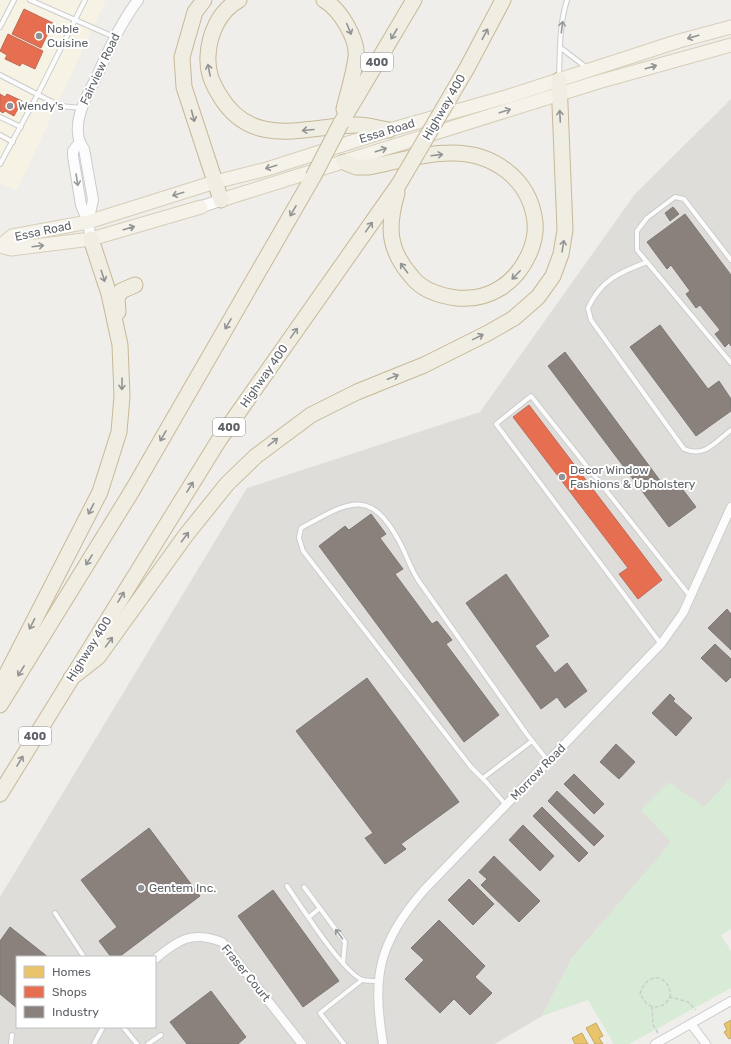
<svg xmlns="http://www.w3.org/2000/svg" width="731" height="1044" font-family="Rubik,sans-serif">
<rect width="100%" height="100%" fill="#efeeea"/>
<!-- commercial -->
<polygon fill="#f7f3e4" points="0,0 106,0 17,190 0,184"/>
<!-- industrial -->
<path fill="#dfddda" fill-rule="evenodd" d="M731,99V778L704,808L641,810L672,842L572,958L542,1016L495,1044H0V897L247,488L480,412L635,194ZM17,957H155V1027H17Z"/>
<!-- green -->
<polygon fill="#d8ebd6" points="731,778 731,929 721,935 731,951 731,988 629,1044 614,1044 588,1000 542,1016 572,958 671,842 641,810 669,782 704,807"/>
<!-- homes -->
<g fill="#e9c46a" stroke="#c0a769">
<polygon points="731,1020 731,1038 729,1039 724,1032 727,1030 724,1024"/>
<polygon points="596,1023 603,1036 599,1038 603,1044 595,1044 586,1028"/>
<polygon points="582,1033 588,1044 575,1044 572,1038"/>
</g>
<!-- shops -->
<g fill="#e76f51" stroke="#be6b58">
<polygon points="24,9 53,23 41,48 12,34"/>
<polygon points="8,34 43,51 35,69 22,63 20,66 5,59 7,55 0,51"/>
<polygon points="0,94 5,97 7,94 22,101 14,116 5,111 3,113 0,111"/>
<polygon points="529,405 662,580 638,599 619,574 628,568 513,417"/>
</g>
<!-- industry -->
<g fill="#8a817c" stroke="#7d7876">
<polygon points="673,207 679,214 670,221 665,213"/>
<polygon points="685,214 731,275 731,346 729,343 725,347 715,334 720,330 700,305 696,308 686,294 690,291 671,265 667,269 647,242"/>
<polygon points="660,325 708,389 719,381 731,399 731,411 696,436 630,347"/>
<polygon points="565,352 667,490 677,482 696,507 669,527 548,366"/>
<polygon points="371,514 386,534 380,538 403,569 395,574 432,624 437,621 452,640 446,644 499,715 464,742 319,546 345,526 349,530"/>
<polygon points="506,574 549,636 535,646 555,673 567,663 587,691 565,708 557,697 541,709 466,603"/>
<polygon points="727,609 731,614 731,650 708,628"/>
<polygon points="715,644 731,659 731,677 726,682 701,658"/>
<polygon points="367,678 459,802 401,844 406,849 385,864 365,838 373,833 296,731"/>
<polygon points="670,694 675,699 673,701 692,718 676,736 652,713"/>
<polygon points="616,744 635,762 619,779 600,762"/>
<polygon points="574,774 604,804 594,814 564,784"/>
<polygon points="557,791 604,836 594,846 548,801"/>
<polygon points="542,807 588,853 579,862 533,816"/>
<polygon points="523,825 554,856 540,871 509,840"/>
<polygon points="149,828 200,896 119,957 111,957 99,941 117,927 81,880"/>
<polygon points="494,856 540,901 519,922 481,885 487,879 479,872"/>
<polygon points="469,879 494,904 473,925 448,900"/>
<polygon points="273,890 339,981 303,1007 238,916"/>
<polygon points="439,920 485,966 475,977 492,993 470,1015 454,999 440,1013 405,979 424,960 411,948"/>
<polygon points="10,927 48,957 17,957 17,1008 0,994 0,941"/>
<polygon points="211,991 246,1037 238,1044 187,1044 170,1022"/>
</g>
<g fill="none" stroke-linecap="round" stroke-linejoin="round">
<!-- service casing -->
<g stroke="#cbcccc" stroke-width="6">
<g id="service">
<polyline points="30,0 114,37"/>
<polyline points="0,27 14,0"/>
<polyline points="561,48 587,68"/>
<polyline points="0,75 60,106 81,108"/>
<path d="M559,78C560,52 559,25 567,0"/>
<polyline points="0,117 21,127"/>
<polyline points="0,135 13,142"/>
<polyline points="0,164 38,94 85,0"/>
<polyline points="731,260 684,199 675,197 647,218 637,231 637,250 731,363"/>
<path d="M647,262C620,272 601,280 588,308L591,320L684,449C705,458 715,442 731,430"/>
<polyline points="661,644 496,424 531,396 690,596"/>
<polyline points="483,778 532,741"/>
<path d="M506,805L487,783L471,767L303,551L299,538L301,528C346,504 369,485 399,541C406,554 410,567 418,580L526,733L548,761"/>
<path d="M287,886C300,905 344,974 363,980C367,981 373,981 378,981"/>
<polyline points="304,887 345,942 343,963"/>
<polyline points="55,913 84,957"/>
<polyline points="309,917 320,908"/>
<polyline points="123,1027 137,1044"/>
<polyline points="11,1044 12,1035"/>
<polyline points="94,1044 103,1027"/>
<polyline points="148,1044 161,1035"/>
<polyline points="344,1044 320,1013 362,980"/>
</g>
</g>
<!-- minor casing -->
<g stroke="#cbcccc" stroke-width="10">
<g id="minor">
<path d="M155,959C179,940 191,930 222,942L302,1044"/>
<polyline points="691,1024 706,1044"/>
<path d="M383,1044C372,976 378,943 424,890L661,644L683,613L731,507"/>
<polyline points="655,1044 731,1001"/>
</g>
</g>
<!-- tertiary casing -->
<g stroke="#cbcccc" stroke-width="12">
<g id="tertiary">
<polyline points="79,143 73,151 73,156 81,205 88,222 91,239"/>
<path d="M88,222L93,200L84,149C75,138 77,121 82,108C85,98 91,88 96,78C108,51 120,24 138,0"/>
</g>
</g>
<!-- secondary casing -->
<g stroke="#cacacb" stroke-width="13">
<polyline id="secondary" points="201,207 221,200"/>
</g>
<!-- primary casing -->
<g stroke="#d7ceb8" stroke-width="15">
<g id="primary">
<polyline points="221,200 598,82 731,45"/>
<polyline points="0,246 12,236 88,222 215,182 267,169 389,130 506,97 679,41 731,27"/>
<polyline points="0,246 11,249 91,239 201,207"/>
</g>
</g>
<!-- motorway casing -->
<g stroke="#c8b996" stroke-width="17">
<g id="motorway">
<polyline points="204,0 195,12 182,57 184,87 221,200"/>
<path d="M239,0C219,11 209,34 208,56C207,72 212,83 220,96C253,151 308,125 358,125C368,125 379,129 389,130"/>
<path d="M324,0C340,9 358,39 356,57C354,74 348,92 344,109"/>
<polyline points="467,68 503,0"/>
<polyline points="341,123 414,0"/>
<path d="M344,162L356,167H369C395,162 423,153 450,153C492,152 530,178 535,222C536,232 533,245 529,254C516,283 490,301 457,298C441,296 423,291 412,277C388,250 387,227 397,193"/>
<polyline points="118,312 117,298 121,291 135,285"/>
<polyline points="71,678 98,657 186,535 227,484 256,456 311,415 357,392 424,365 488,333 514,318 538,297 553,276 561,254 565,230 559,80"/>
<polyline points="0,687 100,492 119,432 122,396 120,345 109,294 91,239"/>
<polyline points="0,705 132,491 313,177"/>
<polyline points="0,794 219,440 399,184"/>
</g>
</g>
<!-- path -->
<g stroke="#cacfcc" stroke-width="1.5" stroke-dasharray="4 2" stroke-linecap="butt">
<path d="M652,1007L646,1003L640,994C643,984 648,977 660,978C668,983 671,988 670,997"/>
<path d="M658,1033L653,1025L652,1007C662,1007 665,1005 670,997L688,1002L696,1010"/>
</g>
<!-- service -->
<use href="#service" stroke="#fdfcfc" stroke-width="4"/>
<!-- minor -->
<use href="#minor" stroke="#fdfcfc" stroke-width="8"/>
<!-- tertiary -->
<use href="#tertiary" stroke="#fdfcfc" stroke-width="10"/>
<!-- secondary -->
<use href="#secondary" stroke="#fdfcfc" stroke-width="11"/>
<!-- primary -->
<use href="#primary" stroke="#f4f2e9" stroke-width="13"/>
<!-- motorway -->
<use href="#motorway" stroke="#f0ede3" stroke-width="15"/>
<!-- motorway-bridge casing -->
<g stroke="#c8b996" stroke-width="17" stroke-linecap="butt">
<g id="motorway-bridge">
<polyline points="313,177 341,123"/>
<polyline points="399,184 467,68"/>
</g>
</g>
<!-- motorway-bridge -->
<use href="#motorway-bridge" stroke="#f0ede3" stroke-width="15"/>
</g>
<!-- one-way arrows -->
<defs><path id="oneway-shaft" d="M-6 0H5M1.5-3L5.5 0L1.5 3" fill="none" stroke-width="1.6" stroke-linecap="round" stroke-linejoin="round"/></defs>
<g stroke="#96999c">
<use href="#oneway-shaft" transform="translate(562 27) rotate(-83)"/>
<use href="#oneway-shaft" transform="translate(77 180) rotate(81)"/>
<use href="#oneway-shaft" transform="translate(339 934) rotate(-126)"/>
</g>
<g stroke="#929393">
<use href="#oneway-shaft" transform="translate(349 29) rotate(67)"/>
<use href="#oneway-shaft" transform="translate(394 34) rotate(121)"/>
<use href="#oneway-shaft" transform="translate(485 34) rotate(-62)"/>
<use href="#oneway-shaft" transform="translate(209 70) rotate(-101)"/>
<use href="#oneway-shaft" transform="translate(193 116) rotate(75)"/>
<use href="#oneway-shaft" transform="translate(560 116) rotate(-93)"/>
<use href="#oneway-shaft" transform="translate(308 130) rotate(175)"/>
<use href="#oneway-shaft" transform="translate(437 155) rotate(-7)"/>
<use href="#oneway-shaft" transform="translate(293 211) rotate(120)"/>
<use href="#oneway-shaft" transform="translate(369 227) rotate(-55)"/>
<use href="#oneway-shaft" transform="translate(563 246) rotate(-81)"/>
<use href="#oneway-shaft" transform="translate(404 268) rotate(-127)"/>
<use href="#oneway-shaft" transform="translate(516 275) rotate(134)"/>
<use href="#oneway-shaft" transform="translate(103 276) rotate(72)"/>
<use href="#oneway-shaft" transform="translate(228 324) rotate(120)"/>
<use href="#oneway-shaft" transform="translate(294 333) rotate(-55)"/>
<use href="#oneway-shaft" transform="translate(478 337) rotate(-26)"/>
<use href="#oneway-shaft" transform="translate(393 377) rotate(-22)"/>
<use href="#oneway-shaft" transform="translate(122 384) rotate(91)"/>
<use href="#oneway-shaft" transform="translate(163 436) rotate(120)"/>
<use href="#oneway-shaft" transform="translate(273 442) rotate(-38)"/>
<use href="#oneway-shaft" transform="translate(190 487) rotate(-58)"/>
<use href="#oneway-shaft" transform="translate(91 509) rotate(117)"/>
<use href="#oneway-shaft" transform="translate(185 537) rotate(-53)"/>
<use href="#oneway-shaft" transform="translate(89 560) rotate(122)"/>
<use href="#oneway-shaft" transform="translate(121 597) rotate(-58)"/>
<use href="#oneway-shaft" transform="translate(32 624) rotate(117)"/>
<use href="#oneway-shaft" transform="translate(109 642) rotate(-54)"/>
<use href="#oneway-shaft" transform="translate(21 671) rotate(122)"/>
<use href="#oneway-shaft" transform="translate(20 761) rotate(-59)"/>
</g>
<g stroke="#939595">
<use href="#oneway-shaft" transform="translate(693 37) rotate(164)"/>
<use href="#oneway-shaft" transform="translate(651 67) rotate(-16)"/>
<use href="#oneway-shaft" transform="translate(505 111) rotate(-18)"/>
<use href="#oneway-shaft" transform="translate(381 150) rotate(-18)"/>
<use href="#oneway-shaft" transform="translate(271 167) rotate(163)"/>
<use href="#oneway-shaft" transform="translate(178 194) rotate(163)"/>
<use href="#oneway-shaft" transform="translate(129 228) rotate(-16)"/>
<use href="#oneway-shaft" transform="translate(38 246) rotate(-7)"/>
</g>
<!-- markers -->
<g fill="#919496" stroke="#fff" stroke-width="1.5">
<circle cx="39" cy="36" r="4"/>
<circle cx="10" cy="106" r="4"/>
<circle cx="562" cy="477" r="4"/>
<circle cx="141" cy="888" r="4"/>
</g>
<g text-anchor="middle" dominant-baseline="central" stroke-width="4" stroke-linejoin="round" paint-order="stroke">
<!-- shield labels -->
<g fill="#fff" stroke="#8f9295" stroke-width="1">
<rect x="361" y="53" width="32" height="18" rx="3"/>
<rect x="213" y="418" width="32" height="18" rx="3"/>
<rect x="19" y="727" width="32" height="18" rx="3"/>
</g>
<g font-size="11" font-weight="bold" fill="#5f6368">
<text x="377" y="62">400</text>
<text x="229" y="427">400</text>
<text x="35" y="736">400</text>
</g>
<!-- poi labels -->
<g font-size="12" fill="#5f6368" stroke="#fff" text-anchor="start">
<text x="47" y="29">Noble<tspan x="47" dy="14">Cuisine</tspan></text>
<text x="18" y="106">Wendy's</text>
<text x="570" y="470">Decor Window<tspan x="570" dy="14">Fashions &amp; Upholstery</tspan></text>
<text x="149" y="888">Gentem Inc.</text>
</g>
<!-- street labels -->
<g font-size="12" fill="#5f6368" stroke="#fff">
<text transform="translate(100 69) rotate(-65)">Fairview Road</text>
<text transform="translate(444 107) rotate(-60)">Highway 400</text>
<text transform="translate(387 131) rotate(-17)">Essa Road</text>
<text transform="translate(43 231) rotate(-12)">Essa Road</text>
<text transform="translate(264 376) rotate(-55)">Highway 400</text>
<text transform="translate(89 649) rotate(-58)">Highway 400</text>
<text transform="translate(538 772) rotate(-46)">Morrow Road</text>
<text transform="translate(246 973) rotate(51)">Fraser Court</text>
</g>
</g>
<!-- legend -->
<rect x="16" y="956" width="140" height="72" fill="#ffffff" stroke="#bfc1c3"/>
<rect x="24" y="966" width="20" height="12" fill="#e9c46a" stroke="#bfc1c3"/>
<text x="52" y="976" font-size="12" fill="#5f6368">Homes</text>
<rect x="24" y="986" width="20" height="12" fill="#e76f51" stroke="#bfc1c3"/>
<text x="52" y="996" font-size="12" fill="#5f6368">Shops</text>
<rect x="24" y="1006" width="20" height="12" fill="#8a817c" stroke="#bfc1c3"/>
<text x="52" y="1016" font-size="12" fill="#5f6368">Industry</text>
</svg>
